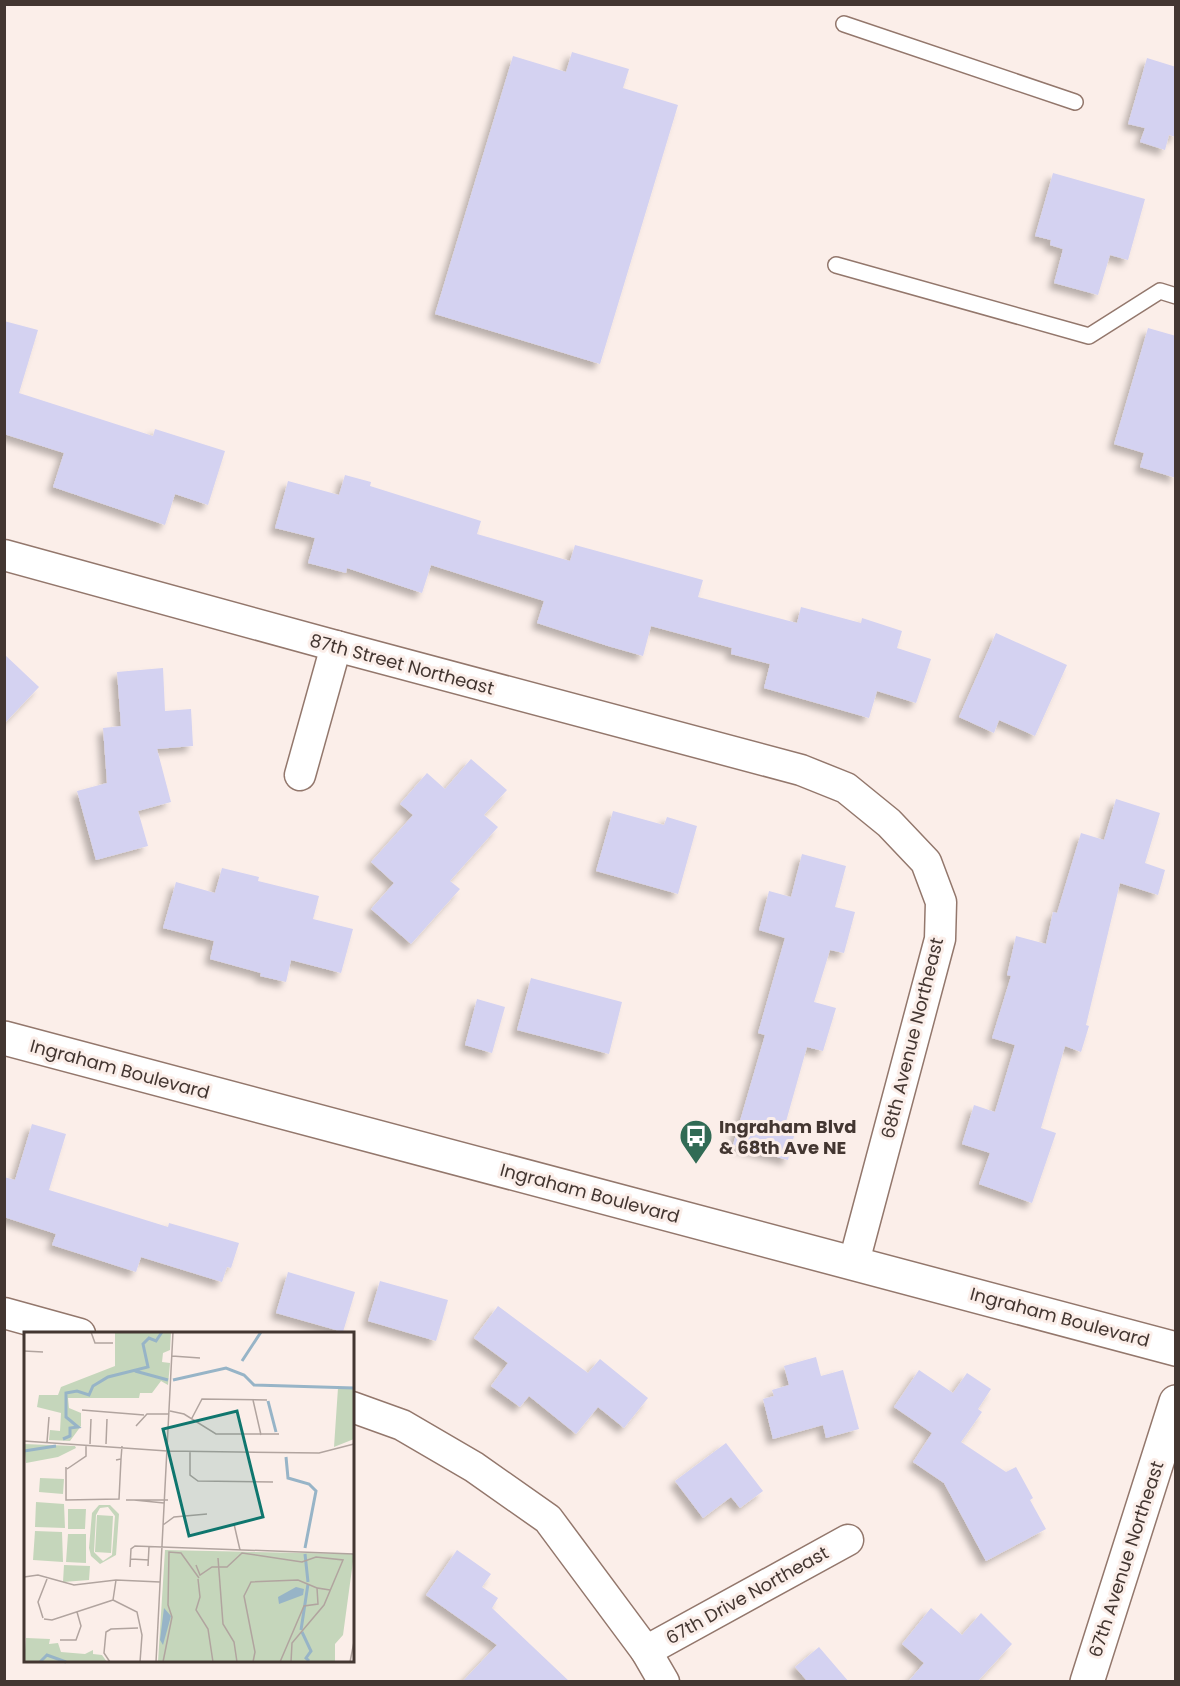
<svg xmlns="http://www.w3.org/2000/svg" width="1180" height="1686" font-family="Poppins,sans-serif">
<defs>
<filter id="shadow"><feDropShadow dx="-5.5" dy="5.5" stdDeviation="3" flood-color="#0004"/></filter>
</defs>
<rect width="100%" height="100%" fill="#fbeee9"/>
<!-- building -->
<g fill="#d4d2f1" filter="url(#shadow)">
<polygon points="572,52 629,69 623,88 678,105 600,364 435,314 513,56 566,72"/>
<polygon points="1147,58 1176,67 1176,137 1169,135 1165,150 1140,142 1145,128 1128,124"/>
<polygon points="1053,173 1145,199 1128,260 1110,255 1098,295 1054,283 1063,249 1050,245 1051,240 1035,236"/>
<polygon points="4,321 38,330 19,393 153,436 155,429 225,451 208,505 175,494 165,525 53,487 64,453 4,434"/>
<polygon points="1148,328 1176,336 1176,478 1140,467 1144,453 1114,444"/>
<polygon points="345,475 371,482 370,486 481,521 477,534 570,561 575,545 703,580 698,597 797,623 801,607 861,623 862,618 902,631 897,648 931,659 916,703 877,691 869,718 764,688 770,664 731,654 732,648 651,626 643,656 608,646 537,623 544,601 431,565 422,593 347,568 346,573 308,563 315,538 275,528 288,481 339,495"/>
<polygon points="996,633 1067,665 1035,736 999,720 994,733 959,717"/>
<polygon points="4,654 39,687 4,724"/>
<polygon points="163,668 165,711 191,709 193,746 157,749 171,802 138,811 148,846 96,860 77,791 107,783 103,728 121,726 117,672"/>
<polygon points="471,759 507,790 484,815 498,827 450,881 460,889 411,944 371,909 394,883 371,862 413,815 400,804 427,773 445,789"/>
<polygon points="1116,799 1160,813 1145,863 1165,870 1158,895 1120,883 1086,1025 1089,1026 1081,1052 1065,1046 1041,1128 1056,1133 1032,1203 979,1184 990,1153 962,1144 974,1105 995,1112 1015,1045 992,1038 1011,976 1007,975 1016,936 1046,944 1053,912 1057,913 1081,833 1104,840"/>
<polygon points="613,811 664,825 667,817 697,826 678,894 596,871"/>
<polygon points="802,854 846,866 835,907 855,912 844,953 830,950 814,1002 836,1008 823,1051 807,1047 785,1125 796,1128 788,1160 733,1145 765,1035 758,1033 785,938 759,930 769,891 791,897"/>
<polygon points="222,868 259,877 258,881 319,896 313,919 353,929 341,973 291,960 286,982 260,976 261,973 210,959 214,941 163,928 176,882 215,893"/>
<polygon points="531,978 622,1002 609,1054 517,1030"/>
<polygon points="477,999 505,1007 492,1053 465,1045"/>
<polygon points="32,1124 66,1134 49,1190 168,1227 169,1223 239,1243 231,1268 227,1267 222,1282 141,1257 136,1272 52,1245 56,1234 4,1217 4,1177 15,1180"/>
<polygon points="288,1272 355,1292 343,1332 276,1313"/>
<polygon points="380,1281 448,1300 436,1341 368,1321"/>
<polygon points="498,1306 588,1373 600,1359 648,1398 624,1428 598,1407 576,1434 529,1396 520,1407 491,1386 508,1363 474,1338"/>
<polygon points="816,1357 821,1376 843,1370 859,1429 826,1438 823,1425 773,1439 763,1399 774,1396 772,1390 789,1385 784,1366"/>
<polygon points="919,1370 953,1393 967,1373 991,1389 978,1409 982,1412 961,1442 1006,1472 1016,1467 1033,1498 1030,1500 1046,1529 986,1561 944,1483 913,1462 932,1433 894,1407"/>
<polygon points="726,1443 763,1491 740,1508 731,1497 703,1518 675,1481"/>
<polygon points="457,1550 491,1574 482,1587 498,1598 492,1608 570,1682 462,1682 497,1645 426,1595"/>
<polygon points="931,1608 962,1635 981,1613 1012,1644 977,1682 908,1682 924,1663 902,1644"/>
<polygon points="819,1647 849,1682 808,1682 795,1667"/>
</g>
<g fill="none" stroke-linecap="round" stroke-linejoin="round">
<!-- service casing -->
<g stroke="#93776c" stroke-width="18">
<g id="service">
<polyline points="844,24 1075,102"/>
<polyline points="836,265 1089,336 1160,291 1176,296"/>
</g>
</g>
<!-- minor casing -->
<g stroke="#93776c" stroke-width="33">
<g id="minor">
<polyline points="4,555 336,646 801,770 846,788 889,823 926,862 941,902 940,939 854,1262"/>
<polyline points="300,775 336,646"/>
<polyline points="4,1313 80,1334"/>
<polyline points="352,1407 402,1425 474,1467 548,1519 646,1651 664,1682"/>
<polyline points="646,1651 848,1540"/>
</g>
</g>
<!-- secondary casing -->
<g stroke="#93776c" stroke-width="36">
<g id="secondary">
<polyline points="4,1038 1176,1349"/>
<polyline points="1087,1682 1176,1402"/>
</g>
</g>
<!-- service -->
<use href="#service" stroke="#fff" stroke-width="15"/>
<!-- minor -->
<use href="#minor" stroke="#fff" stroke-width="30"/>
<!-- secondary -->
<use href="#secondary" stroke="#fff" stroke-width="33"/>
</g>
<!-- icons -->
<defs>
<g id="bus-pin" transform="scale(1.725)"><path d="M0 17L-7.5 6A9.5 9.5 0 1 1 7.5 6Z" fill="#316b55" stroke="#fbeee9"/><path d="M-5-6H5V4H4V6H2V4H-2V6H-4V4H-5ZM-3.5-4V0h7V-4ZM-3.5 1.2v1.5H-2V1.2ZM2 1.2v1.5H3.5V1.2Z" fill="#fff"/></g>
</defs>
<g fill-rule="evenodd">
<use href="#bus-pin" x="696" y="1136"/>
</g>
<g text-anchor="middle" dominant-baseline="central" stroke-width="6" stroke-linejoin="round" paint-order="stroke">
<!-- street labels -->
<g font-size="18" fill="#433631" stroke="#fbeee9">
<text transform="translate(402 664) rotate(15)">87th Street Northeast</text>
<text transform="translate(912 1038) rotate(-76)">68th Avenue Northeast</text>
<text transform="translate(120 1069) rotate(15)">Ingraham Boulevard</text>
<text transform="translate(590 1193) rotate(15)">Ingraham Boulevard</text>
<text transform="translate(1060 1317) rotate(15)">Ingraham Boulevard</text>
<text transform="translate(1126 1559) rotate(-72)">67th Avenue Northeast</text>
<text transform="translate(747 1595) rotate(-29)">67th Drive Northeast</text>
</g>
<!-- poi labels -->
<g font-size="18" font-weight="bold" fill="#433631" stroke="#fbeee9" text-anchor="start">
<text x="719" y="1126">Ingraham Blvd<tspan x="719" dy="21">&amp; 68th Ave NE</tspan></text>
</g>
</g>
<!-- overview -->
<g transform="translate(24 1332)">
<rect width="330" height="330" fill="#fbeee9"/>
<path d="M91,0H147L146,18L139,21L138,30L146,31L144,53L137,49L128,61H116L115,66H44L45,76L57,81V94L46,109L25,108L26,98L36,99L37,81L13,75L15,63H34L37,55L91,34ZM314,56L330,57V107L310,115ZM0,112L51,114L52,116L34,125L2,131ZM16,146L40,147L39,162L15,160ZM12,170L40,172L41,196L11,195ZM75,173H86L95,182L92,223L76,232L67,224L65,216L68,181ZM84,175L91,184L88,223L79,229L70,220L72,183L76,176ZM44,177H62L61,197H44ZM73,183L89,184L87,221L71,220ZM11,199L38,200L39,230L9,228ZM44,202H62V231L42,230ZM141,218L330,222L319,303L311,312V330H134ZM40,233L66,234L65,248L39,250ZM2,306L26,307L25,312L34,311L37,320L61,322L69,318V322L78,323L83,330H0Z" fill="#c5d6bb" fill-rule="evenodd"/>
<path d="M272,255L280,257L279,263L255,272L254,265ZM140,276L147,284L139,313L136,308Z" fill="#97b4c7"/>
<path fill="none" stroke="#97b4c7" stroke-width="3" d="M218,29L237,0M111,39L144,48M149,48L202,36L220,43L230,53L330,56M244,69L252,100M39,107L46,104V96L54,95L42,85V61L53,59L65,63L69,54L84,45L124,35L119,12L125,6L132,9L138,0M0,119L32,114M262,125L264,146L285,152L292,159L281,216M281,222L284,250M277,298L284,252M278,300L287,319L282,326L285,329M16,330L23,323L42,330"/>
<path fill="none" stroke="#b1a49f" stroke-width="1.5" d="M67,0L71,11H89M0,19L19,20M148,24L176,26M229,68L237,103M58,78L120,83M146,79L160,82L192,102H255M168,86L178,67L243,68M112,94L123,82H145M0,109L143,119L295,121L330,112M23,110L25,85M66,112L67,87M82,112L83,87M166,119V143L174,149L249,150M92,128L97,127L98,114M42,135V168L95,167L97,127M43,137L62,124V114M108,168H102H144M110,168L140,171M210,192L216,218M139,193L150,185L183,182M194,226L199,292L210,310L213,330M107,227L125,228M172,233L176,243L188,235H203L218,221L278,230L292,225L319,228L300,273L268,311L267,330M124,234L125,215M106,235L107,217L111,214L330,222M0,245L14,243L50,253L92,248L136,250M174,247L176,265L172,278L184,297L189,330M89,268L113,280L118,303L116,330M89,268L92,248M19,286L14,270L23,247M20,287L28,288L89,268M36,308H52L57,294L53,280M86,330L80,321L82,300L87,297L114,296M132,330L149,0M139,330L148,285L144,273L145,220L157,221L175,246M229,330L231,320L220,264L227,250L274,248L293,256M256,330L280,274L294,272L293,256L306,258M326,330L330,310"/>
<path fill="#0f766e" fill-opacity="0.15" stroke="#0f766e" stroke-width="3" d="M213,79L239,185L165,204L139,97Z"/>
<rect width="330" height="330" fill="none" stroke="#433631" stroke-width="3"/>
</g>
<!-- border -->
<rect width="1180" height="1686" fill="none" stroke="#433631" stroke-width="12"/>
</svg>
